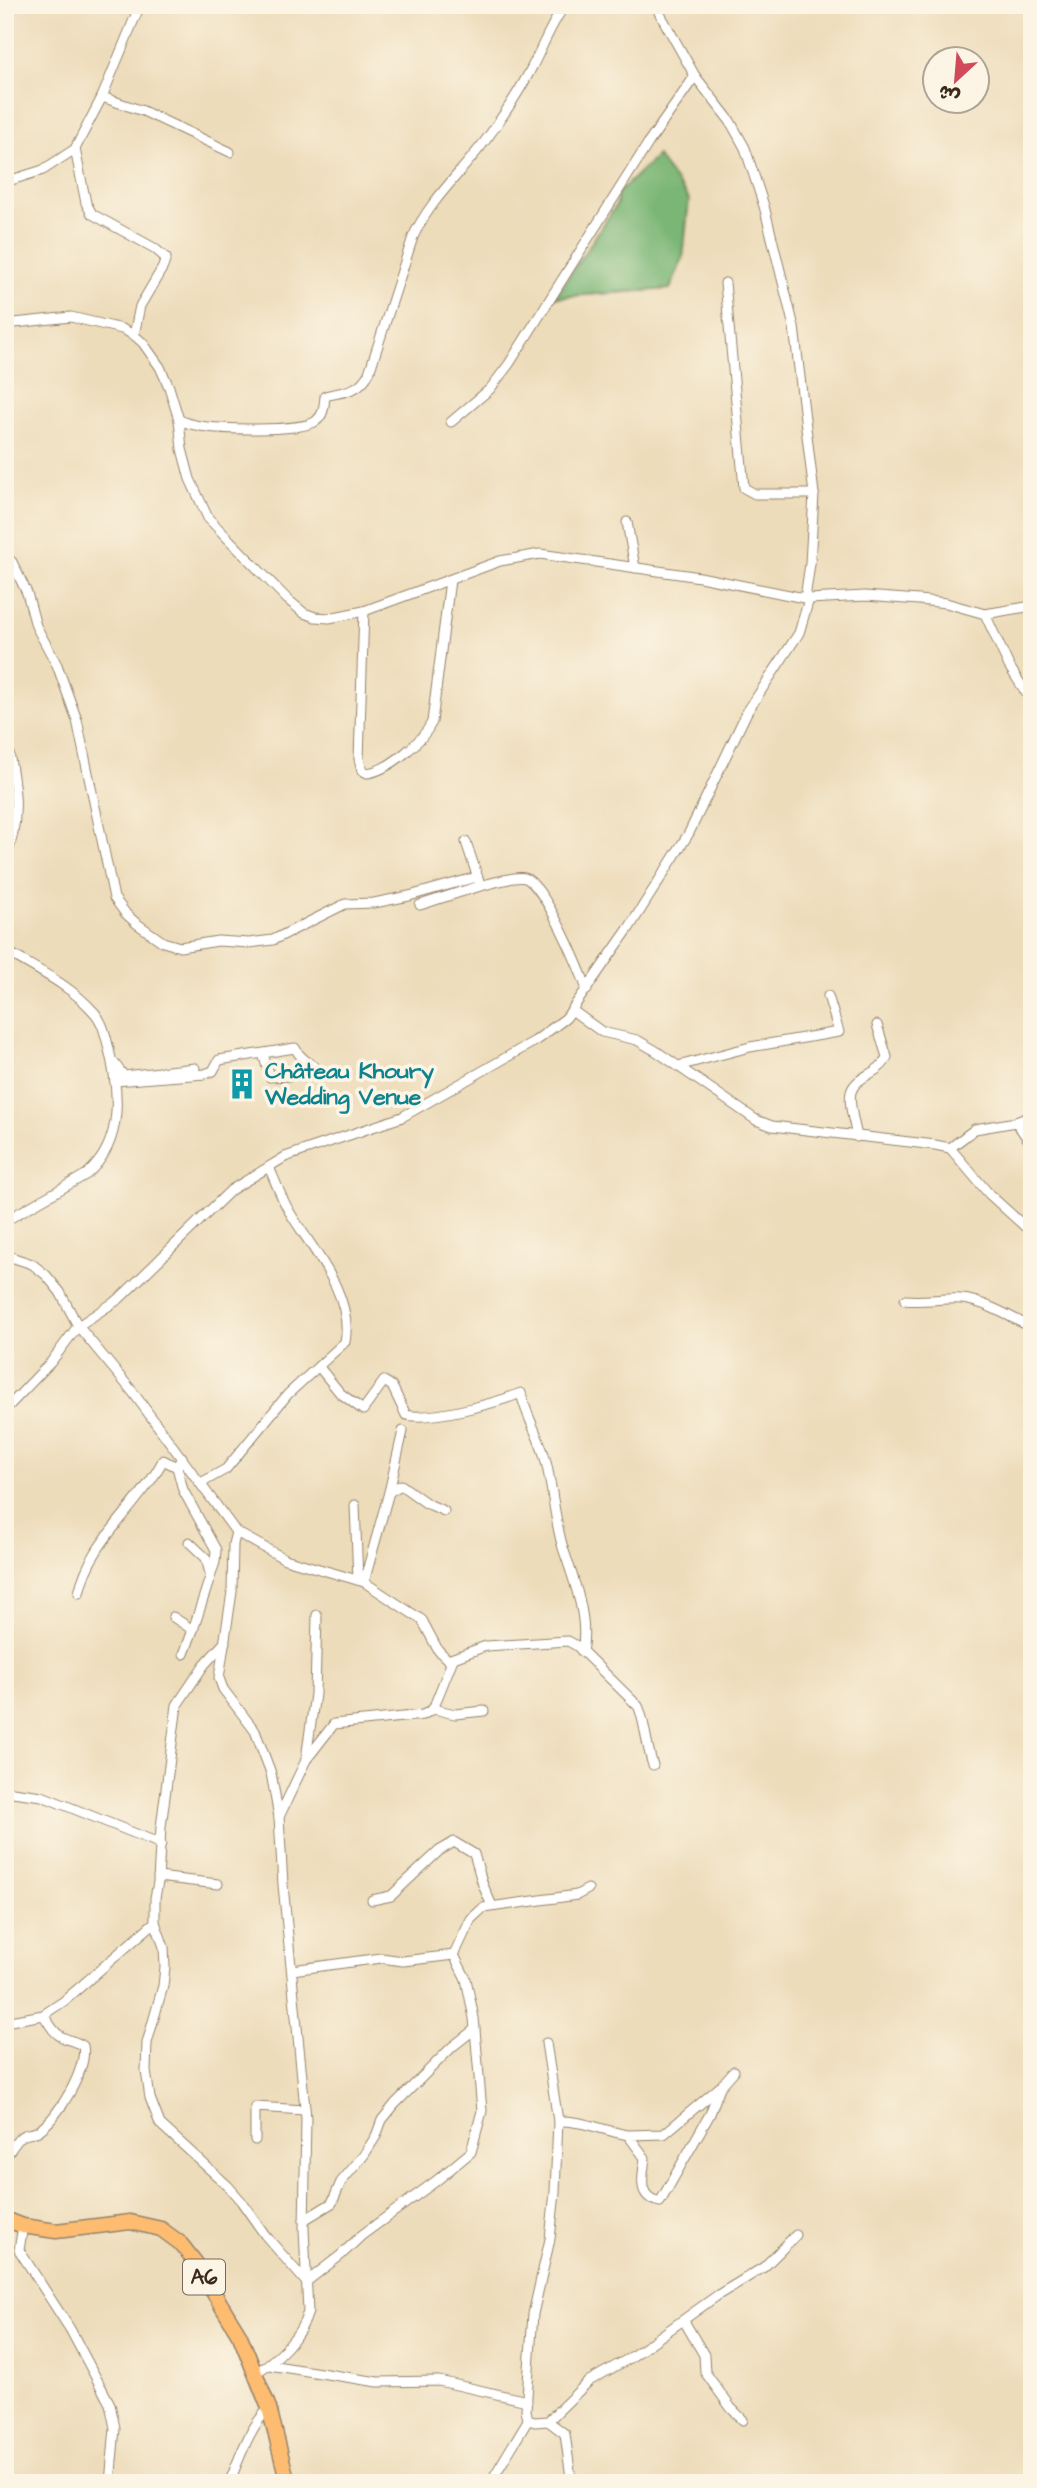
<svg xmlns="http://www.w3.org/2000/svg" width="1037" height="2488" font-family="'Architects Daughter','Playpen Sans Arabic',sans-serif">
<rect width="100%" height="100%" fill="#fcf5e5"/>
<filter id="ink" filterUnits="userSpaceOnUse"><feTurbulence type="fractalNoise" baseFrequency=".0143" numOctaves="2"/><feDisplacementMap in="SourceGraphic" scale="14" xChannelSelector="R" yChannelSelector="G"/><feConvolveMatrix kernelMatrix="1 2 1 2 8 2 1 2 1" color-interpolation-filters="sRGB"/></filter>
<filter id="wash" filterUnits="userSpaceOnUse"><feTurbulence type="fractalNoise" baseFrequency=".00686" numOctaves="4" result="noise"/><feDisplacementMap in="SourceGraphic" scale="28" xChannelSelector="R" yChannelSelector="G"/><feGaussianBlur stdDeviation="1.57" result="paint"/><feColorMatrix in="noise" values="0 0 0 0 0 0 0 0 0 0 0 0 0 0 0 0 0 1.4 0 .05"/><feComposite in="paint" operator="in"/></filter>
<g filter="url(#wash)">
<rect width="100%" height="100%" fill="#eddcba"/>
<!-- forest -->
<polygon fill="#7ab674" stroke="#5a7049" stroke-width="2" points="657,156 689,199 683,258 670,289 555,297 617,204 617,194"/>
</g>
<g filter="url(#ink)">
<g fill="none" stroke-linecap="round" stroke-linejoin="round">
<!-- minor casing -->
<g stroke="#94836c" stroke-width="11">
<g id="minor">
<polyline points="655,5 695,76 730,121 745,148 764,206 794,327 814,494 810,564 805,598"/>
<polyline points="102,97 143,111 230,152"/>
<polyline points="75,149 86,203 92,214 154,248 166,258 163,267 140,306 134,335"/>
<polyline points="5,182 43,170 75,149 102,97 140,5"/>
<polyline points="725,283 744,488 755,494 814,494"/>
<polyline points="5,324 71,317 122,329 134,335 143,343 160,367 169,387 179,420 182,449 190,479 208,518 287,599 304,613 315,617 329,618 364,611 500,561 540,554 700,577 809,599 865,596 919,600 946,603 985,614 1032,606"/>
<path d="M179,420C184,422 190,424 195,425C214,430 302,432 316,421C324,415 324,406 325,396C345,391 359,392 369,373L413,237C432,196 468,167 493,130C507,110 521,89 532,67C543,46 551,24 565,5"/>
<polyline points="451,422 490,389 509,364 649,142 695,76"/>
<polyline points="627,522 635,568"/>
<polyline points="5,556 12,562 27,593 36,626 57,665 77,720 114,898 126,914 136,923 163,942 180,947 218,941 249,943 273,940 345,904 374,903 409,896 477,877"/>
<path d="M364,611L359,759L362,770L367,773C388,771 423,741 432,722L450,580"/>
<polyline points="985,614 1009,666 1032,702"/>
<path d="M5,733C14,777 23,817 5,859"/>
<polyline points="466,842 479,881"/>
<path d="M420,905C440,899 509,874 525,878C544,884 581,970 587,990"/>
<path d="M5,950C35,969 69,984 93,1011C102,1020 105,1033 108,1045C119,1089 125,1141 87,1174L5,1221"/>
<polyline points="573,1011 602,1032 637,1040 656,1051 756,1120 772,1126 935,1145 950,1148 989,1194 1032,1233"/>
<polyline points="114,1063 124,1076 195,1068"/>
<polyline points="678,1066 750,1047 839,1032 828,996"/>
<path d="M115,1081L205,1074L213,1071L219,1060L295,1048C303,1063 312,1062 323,1074L270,1077L263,1054"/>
<polyline points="1016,1122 1032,1145"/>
<path d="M857,1137C855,1125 848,1104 851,1092C856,1075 881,1074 887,1057L877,1025"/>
<polyline points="950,1148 975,1129 1016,1122 1032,1116"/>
<path d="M5,1255L32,1264L46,1275L60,1292L78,1326L132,1391L236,1532L233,1544L232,1592L219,1678L223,1689L255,1731L271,1773L279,1817L283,1885L306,2118L304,2229L308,2312C301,2337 277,2359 256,2373"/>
<path d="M905,1300C924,1302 942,1298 961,1299C982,1300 1013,1318 1032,1328"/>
<path d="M319,1367L340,1393L363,1410L384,1381L392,1386L406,1415C429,1421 497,1403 521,1393C526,1416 539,1436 545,1458C553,1488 554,1518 563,1548C574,1581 589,1617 582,1652"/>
<polyline points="5,1410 51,1362 78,1326 119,1299 231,1190 285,1157 402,1117 535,1041 566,1018 629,928 689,833 747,712 799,633 809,599"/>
<path d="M201,1483L226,1469L288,1394L345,1342C354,1294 312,1250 289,1211C281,1197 275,1181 269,1167"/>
<polyline points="389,1492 401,1485 426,1503 444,1511"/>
<polyline points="355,1505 358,1580"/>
<path d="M236,1532L285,1559L364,1582L422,1620L438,1650L448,1660L486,1646L568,1641L577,1646L638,1706C644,1716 647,1750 653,1765"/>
<polyline points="189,1542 206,1558 210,1574"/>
<polyline points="364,1582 389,1492 403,1431"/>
<path d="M79,1593C90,1540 140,1506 163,1460L177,1467"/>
<polyline points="173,1617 193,1630 215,1562 216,1550 183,1490 177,1467 182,1457"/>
<polyline points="225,1642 204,1665 177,1705 161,1827 158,1882 155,1898 155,1922 164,1947 165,1967 163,1986 147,2043 146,2071 150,2098 160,2124 228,2186 241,2201 265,2235 306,2282 341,2255 362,2235 436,2181 471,2152 482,2111 474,2018 466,1979 454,1955 403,1961 381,1958 292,1970"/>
<polyline points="184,1654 193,1630"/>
<polyline points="433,1709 455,1714 484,1711"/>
<polyline points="306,1759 315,1694 317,1615"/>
<polyline points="5,1791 42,1796 161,1844"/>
<polyline points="279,1817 306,1760 334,1724 423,1715 433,1709 453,1659"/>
<polyline points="158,1877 218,1884"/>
<polyline points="372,1900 391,1896 439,1851 454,1842 474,1854 483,1885 492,1906"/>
<polyline points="454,1955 471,1919 483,1908 577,1895 588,1889"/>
<polyline points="5,2022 43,2015 64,2001 155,1922"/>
<polyline points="720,2087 734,2071"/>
<path d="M558,2121C582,2120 604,2131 628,2135L645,2158C643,2176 636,2197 660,2202L710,2114L720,2087L664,2134L628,2135"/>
<polyline points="255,2140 255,2107 305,2110"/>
<path d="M5,2158C10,2151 16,2140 22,2136C27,2133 34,2134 38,2131C58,2119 88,2068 83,2046C76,2041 69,2041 62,2037C53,2033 49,2022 43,2015"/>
<polyline points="304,2220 332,2203 341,2182 364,2155 376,2136 382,2120 395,2104 452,2047 475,2029"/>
<polyline points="23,2226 19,2250 70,2329 110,2404 115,2428 110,2483"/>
<polyline points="684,2321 704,2355 705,2372 731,2408 743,2420"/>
<polyline points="269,2365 378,2382 439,2381 527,2401"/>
<polyline points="528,2420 535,2422 548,2421 589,2381 630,2358 718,2295 764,2267 796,2235"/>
<polyline points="548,2421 565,2434 571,2478 576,2483"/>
<path d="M229,2483C241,2455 248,2430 269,2408"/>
<polyline points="490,2483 528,2420 526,2410 533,2314 550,2239 555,2192 558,2121 546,2043"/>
</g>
</g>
<!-- trunk casing -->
<g stroke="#94836c" stroke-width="17">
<polyline id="trunk" points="5,2219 23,2226 56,2231 130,2222 161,2229 180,2243 195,2262 240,2336 269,2408 288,2483"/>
</g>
<!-- minor -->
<use href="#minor" stroke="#fff" stroke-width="9"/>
<!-- trunk -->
<use href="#trunk" stroke="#febc70" stroke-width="14"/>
</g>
</g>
<!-- icons -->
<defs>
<g id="building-bare" transform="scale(2.415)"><path d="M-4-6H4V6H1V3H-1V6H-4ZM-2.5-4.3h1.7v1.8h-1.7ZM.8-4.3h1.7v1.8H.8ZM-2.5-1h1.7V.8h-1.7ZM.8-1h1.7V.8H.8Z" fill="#0f9aa8" stroke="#fcf5e5" stroke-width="2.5" paint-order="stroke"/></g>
</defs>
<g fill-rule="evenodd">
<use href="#building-bare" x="242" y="1084"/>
</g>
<g text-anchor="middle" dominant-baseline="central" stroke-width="7" stroke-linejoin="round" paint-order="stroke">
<!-- shield labels -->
<rect fill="#fcf5e5" stroke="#75675a" stroke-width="2" x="183" y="2259.5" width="42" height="35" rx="5"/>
<g font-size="21" font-weight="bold" fill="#3b2a1e">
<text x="204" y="2277">A6</text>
</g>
<!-- culture labels -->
<g font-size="23" font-weight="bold" fill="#0d838f" stroke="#fcf5e5" text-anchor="start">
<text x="265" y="1071">Château Khoury<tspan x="265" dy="26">Wedding Venue</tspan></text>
</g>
</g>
<!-- margin -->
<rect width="1037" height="2488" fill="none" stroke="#fcf5e5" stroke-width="28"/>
<!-- north arrow -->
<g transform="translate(956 80) rotate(206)"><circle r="33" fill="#fcf5e5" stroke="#afa495" stroke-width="2"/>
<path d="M0-5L12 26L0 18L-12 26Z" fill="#d1495b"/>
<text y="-10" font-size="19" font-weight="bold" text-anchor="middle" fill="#3b2a1e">ش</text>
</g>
</svg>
